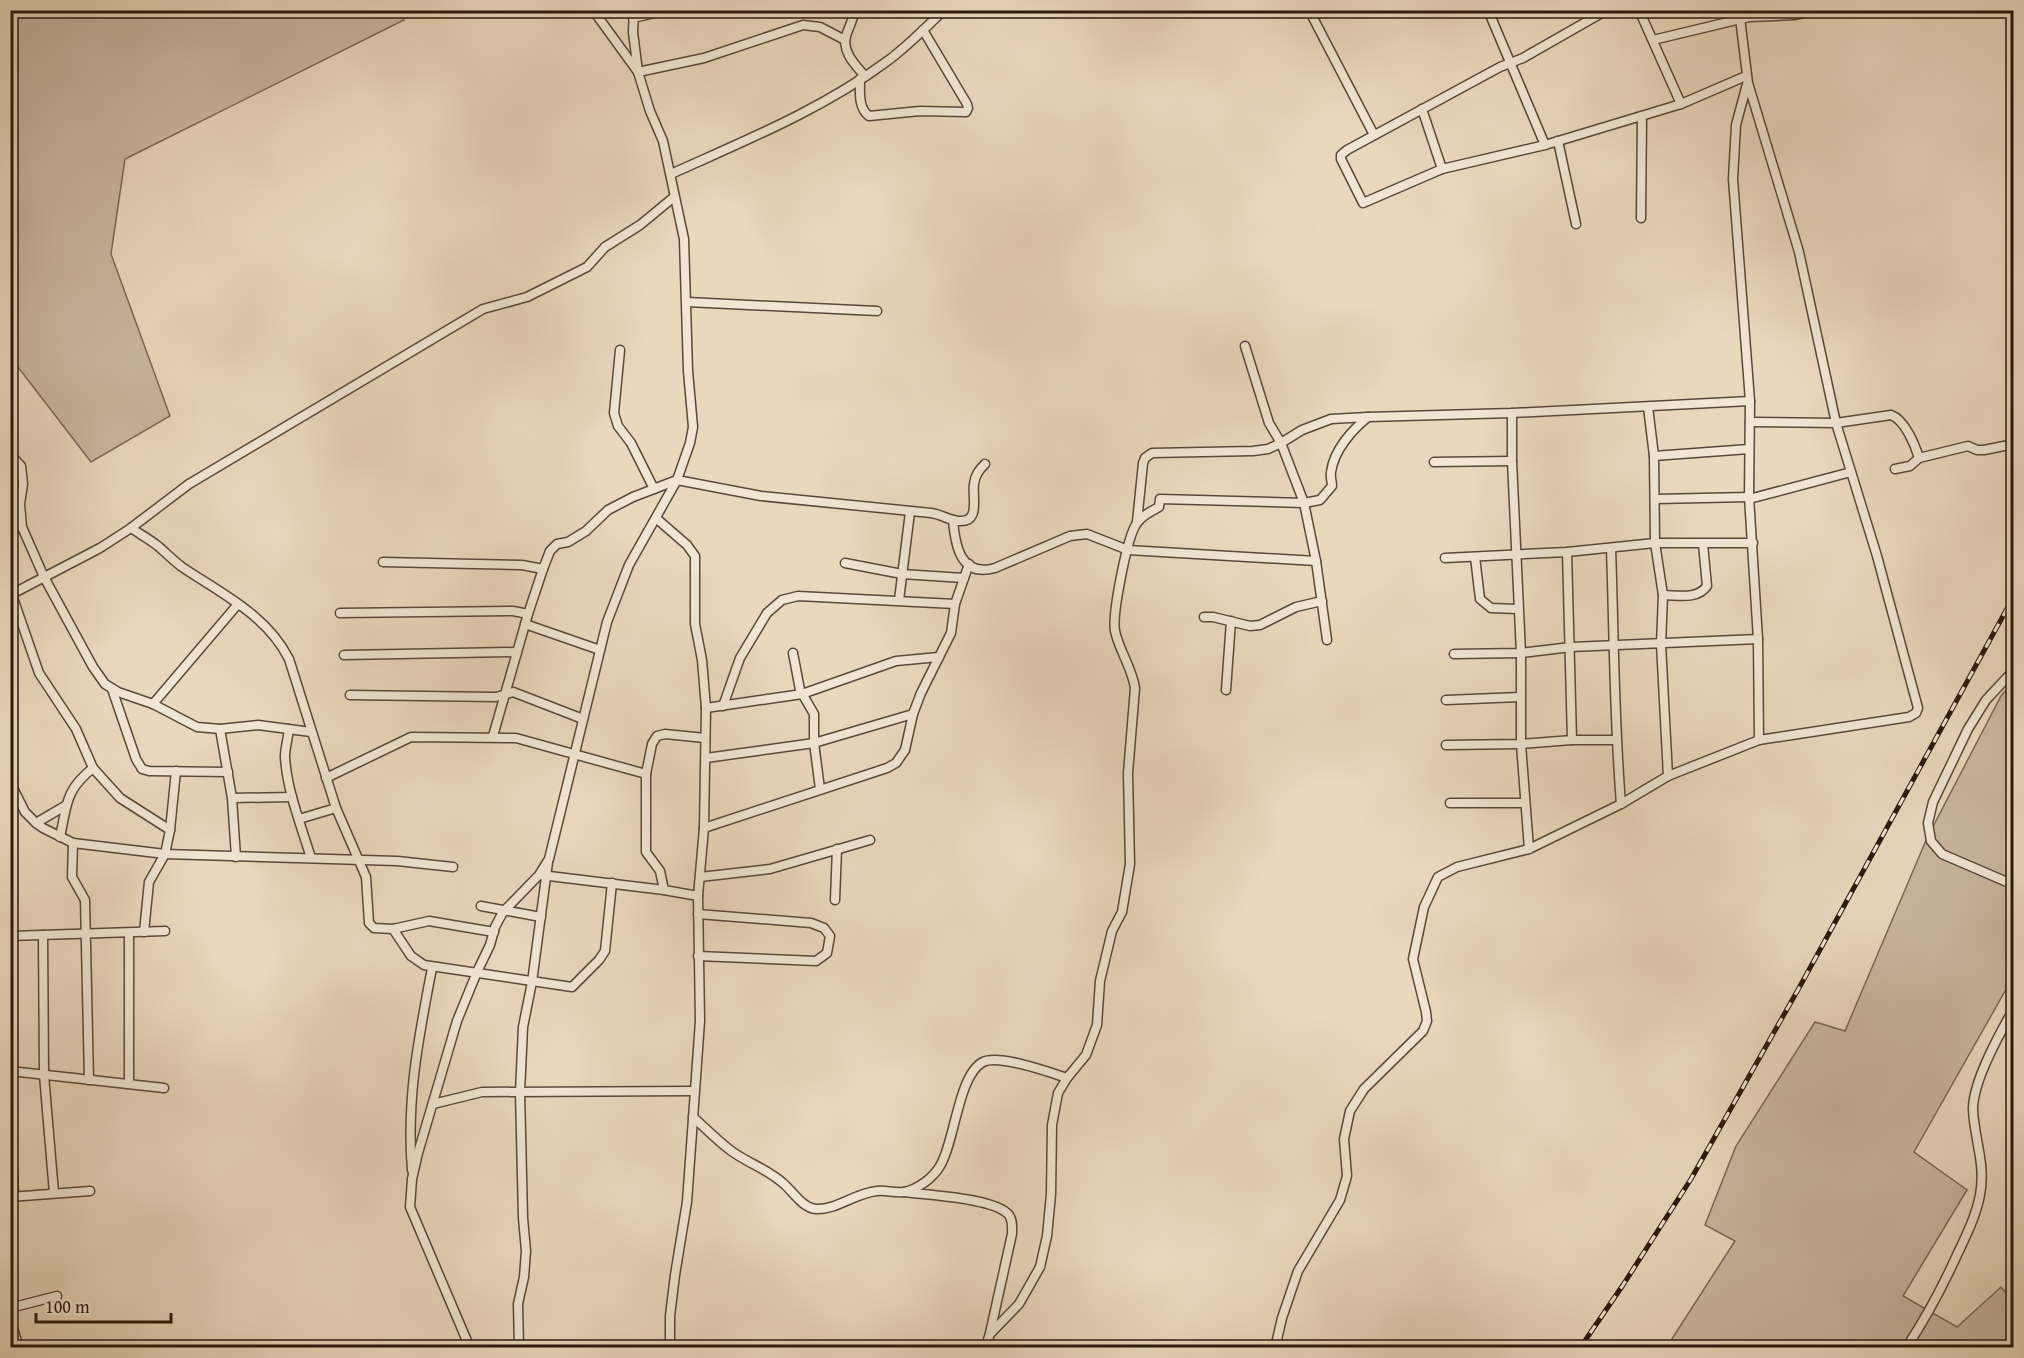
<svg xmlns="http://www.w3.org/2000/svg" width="2024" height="1358" viewBox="0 0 2024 1358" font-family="'Gentium Book Plus',serif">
<rect width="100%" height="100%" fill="#ead8bd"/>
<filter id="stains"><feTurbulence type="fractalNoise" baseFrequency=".00333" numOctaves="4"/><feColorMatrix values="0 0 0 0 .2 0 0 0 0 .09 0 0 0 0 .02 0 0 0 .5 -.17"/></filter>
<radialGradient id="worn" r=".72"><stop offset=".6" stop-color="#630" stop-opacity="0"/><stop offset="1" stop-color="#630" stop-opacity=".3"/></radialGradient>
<g fill="#c9b79f" stroke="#7a6857" stroke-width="1.5">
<path d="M11 10H397L404 20 125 159 111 254 170 416 91 462 11 358Z"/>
<path d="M2013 682V977L1914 1152 1967 1190 1903 1296 1957 1327 2001 1287 2013 1301V1347L1666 1348 1735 1241 1705 1225 1736 1146 1815 1022 1845 1031 1927 838 2001 696Z"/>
</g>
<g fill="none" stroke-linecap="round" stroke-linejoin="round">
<defs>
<g id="minor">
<path d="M593 10 638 72 704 58 803 25 820 27 845 40"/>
<path d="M855 10C853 19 850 25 847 33 840 50 855 65 865 76"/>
<path d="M1309 10 1374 135"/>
<path d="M1488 10 1545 145"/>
<path d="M1607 10 1523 58 1500 67 1347 150 1341 155V159L1363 203 1442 169 1545 145 1681 104 1746 76"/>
<path d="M1639 10 1681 104"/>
<path d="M633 18 668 10"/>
<path d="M1653 40 1749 17 1794 15 1818 10"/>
<path d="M860 79C860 92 858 108 869 116L920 111 966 112 968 108 967 104 923 30"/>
<path d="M1747 84 1736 125 1733 179 1750 401 1749 497 1758 639 1759 740"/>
<path d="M1422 109 1442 169"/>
<path d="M1558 141 1576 224"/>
<path d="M671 174C744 141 821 110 886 62 907 47 925 28 944 10"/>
<path d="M1641 218 1642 116"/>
<path d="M687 302 877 311"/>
<path d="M1245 346 1269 423 1281 443 1304 503 1316 561 1327 640"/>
<path d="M620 350 614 413 618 426 631 443 654 489"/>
<path d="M1648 407 1654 456 1655 543 1663 595 1661 644 1668 776"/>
<path d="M1512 413V461L1521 653V744L1529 849"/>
<path d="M1750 422 1836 423 1891 415C1905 420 1915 445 1919 458"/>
<path d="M10 454 21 466 23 484 20 504 22 527 44 577 93 667 105 684 118 692 153 704 197 727 220 729 258 725 311 732"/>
<path d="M1654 456 1749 449"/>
<path d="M1434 462 1512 461"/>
<path d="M1895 469 1910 466 1919 458 1968 446 1977 450H1984L2014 444"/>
<path d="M1656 499 1749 497"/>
<path d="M1749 499 1851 472"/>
<path d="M657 519 687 545 695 556V624L702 660 706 708 704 828 698 896 700 1021 687 1202 675 1275 670 1316V1348"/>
<path d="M953 520C955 544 960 578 995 568L1070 536 1087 534 1128 550 1316 561"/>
<path d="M1137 522 1143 463 1145 458 1152 453 1253 451 1268 449 1281 443 1302 430 1331 419 1368 417"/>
<path d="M131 528C140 534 149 539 158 546 166 553 174 561 182 567 222 594 267 615 289 659L336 808 366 877 369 923 374 928 393 929 411 956 424 965 572 987 599 960 605 951 612 883"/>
<path d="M1611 548C1614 633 1614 719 1621 804"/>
<path d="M1475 557 1480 599 1491 608 1518 609"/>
<path d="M1445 558 1567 552 1655 543H1753"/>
<path d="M383 562 522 565 543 569"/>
<path d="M845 563 902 574 964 578"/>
<path d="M10 595 100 548 131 528 189 484 483 309 527 297 587 267 605 247 640 225 674 197"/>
<path d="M12 595 39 673 76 729 93 768 120 798 170 830"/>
<path d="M1663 595C1678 595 1697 600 1707 586L1703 544"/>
<path d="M899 600 910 512"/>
<path d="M340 613 513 611 528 614"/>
<path d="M1204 617H1213L1250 626 1260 625 1296 607 1322 601"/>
<path d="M525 624 600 650"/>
<path d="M793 653 800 690 814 714V743L820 789"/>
<path d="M1454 654 1521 653 1571 647 1758 639"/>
<path d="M344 655 517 652"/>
<path d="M2014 670 1986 700 1968 729 1933 802 1928 823 1931 841 1942 854 2014 885"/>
<path d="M112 689 136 759 142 769 149 771 228 772"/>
<path d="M1226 690 1231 621"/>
<path d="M350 695 496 697 513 692 583 719"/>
<path d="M1446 700 1520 697"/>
<path d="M153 704 238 604"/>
<path d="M723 706 740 658 767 613 782 600 798 596 955 604"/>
<path d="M706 708 802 694 896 661 939 657"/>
<path d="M220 729 232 798 236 857"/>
<path d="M289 729C288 738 285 748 285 757 287 791 301 825 311 858"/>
<path d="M493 736 528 614 543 569 550 551 557 544 568 542 586 531 608 510 633 497 677 480 761 496 931 513C940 514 949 520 958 521 981 523 972 498 974 484 975 475 979 470 985 464"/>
<path d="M1572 740H1616"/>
<path d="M1446 745 1521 744 1572 740 1567 552"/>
<path d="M706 758 814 743 913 714"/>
<path d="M646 774V852L660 871 664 890"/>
<path d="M326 778 411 737 516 738 646 774 652 744 657 736 665 734 705 738"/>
<path d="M10 782 25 812 36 823 43 828 73 843 165 854 397 861 453 867"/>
<path d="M232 798 292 797"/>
<path d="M1450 803H1525"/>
<path d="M299 819 336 808"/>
<path d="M36 823 65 806"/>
<path d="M704 828 887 768 896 763 905 750 913 714 921 693 951 633 955 604 969 564"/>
<path d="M60 837C67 805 65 790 93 768"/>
<path d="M73 843 72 877 85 900 89 1080"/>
<path d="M541 875 664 890 698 896"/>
<path d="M700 877 770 869 870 840"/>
<path d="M835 900 837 849"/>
<path d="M481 906 541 917"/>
<path d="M393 929 429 921 494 932"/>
<path d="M144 932 149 882 165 854 170 830 176 771"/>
<path d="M43 935 44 1075 54 1193"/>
<path d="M10 936 165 931"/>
<path d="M698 956 816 961 827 953 830 936 824 928 811 923 698 914"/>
<path d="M10 1019V1065"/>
<path d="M10 1071 164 1088"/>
<path d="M129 1084V933"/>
<path d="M433 1104 482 1092 694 1091"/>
<path d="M10 1107 14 1196"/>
<path d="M693 1117C705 1128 717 1140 730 1150 747 1163 768 1169 784 1184 793 1192 803 1208 816 1209 837 1210 855 1193 877 1191 885 1190 895 1193 904 1192 918 1189 933 1178 940 1166 955 1142 958 1075 983 1062 999 1054 1049 1072 1067 1078"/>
<path d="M412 1170C406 1099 419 1036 432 968"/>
<path d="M904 1192C927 1195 995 1198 1009 1215 1013 1221 1012 1227 1012 1234L990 1333"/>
<path d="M10 1197 90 1191"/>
<path d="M10 1308 57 1296"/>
<path d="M10 1318 19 1348"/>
<path d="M470 1348 410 1207 412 1179 418 1153 457 1021 477 972 490 945 495 927 503 912 539 875 549 859 607 622 629 565 677 480 690 443 693 427 688 371 684 239 663 141 650 111 638 72 633 32 634 10"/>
<path d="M519 1348 518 1304 524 1277 526 1251 523 1218 520 1092 523 1027 532 982 548 862"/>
<path d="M985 1348 990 1334 1019 1304 1040 1267 1047 1236 1051 1194 1052 1125 1058 1093 1067 1078 1086 1055 1097 1025 1100 981 1112 931 1122 912 1130 864 1128 773 1135 688C1132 668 1119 650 1115 631 1112 615 1127 536 1137 523 1142 515 1152 511 1159 507L1160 499 1304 503 1320 500 1332 486C1332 482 1330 476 1331 472 1334 450 1352 430 1368 417L1512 413 1750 401"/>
<path d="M1275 1348 1282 1318 1298 1271 1340 1200 1347 1176 1344 1139 1350 1111 1364 1089 1423 1031 1427 1021 1426 1012 1413 959 1424 907 1438 877 1457 867 1529 849 1621 804 1668 776 1759 740 1909 717 1916 713 1918 708 1877 556 1836 423 1799 252 1748 83 1739 10"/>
<path d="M1906 1348C1926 1318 1942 1288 1957 1255 1966 1236 1976 1216 1980 1195 1986 1163 1974 1139 1973 1109 1973 1081 2000 1033 2014 1008"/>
</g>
</defs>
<use href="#minor" stroke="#5a483a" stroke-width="11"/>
<use href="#minor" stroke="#f1e6d4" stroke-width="8"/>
<defs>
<path id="rail" d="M1580 1348 1623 1285 1691 1179 1799 988 2014 596"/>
</defs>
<use href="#rail" stroke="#2a180f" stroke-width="5"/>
<use href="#rail" stroke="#f1e6d4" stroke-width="3" stroke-dasharray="9" stroke-linecap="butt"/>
</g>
<rect width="2024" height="1358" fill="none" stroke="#ead8bd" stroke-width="36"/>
<rect x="12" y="12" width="2000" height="1334" fill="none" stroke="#2a180f" stroke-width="3"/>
<rect x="18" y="18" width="1988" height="1322" fill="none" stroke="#2a180f" stroke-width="1.5"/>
<path d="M36 1313v9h135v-9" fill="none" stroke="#2a180f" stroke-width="3"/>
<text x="45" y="1313" font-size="18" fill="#2a180f" stroke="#f1e6d4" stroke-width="4.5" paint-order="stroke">100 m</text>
<rect width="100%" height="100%" filter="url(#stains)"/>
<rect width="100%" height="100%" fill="url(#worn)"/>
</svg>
